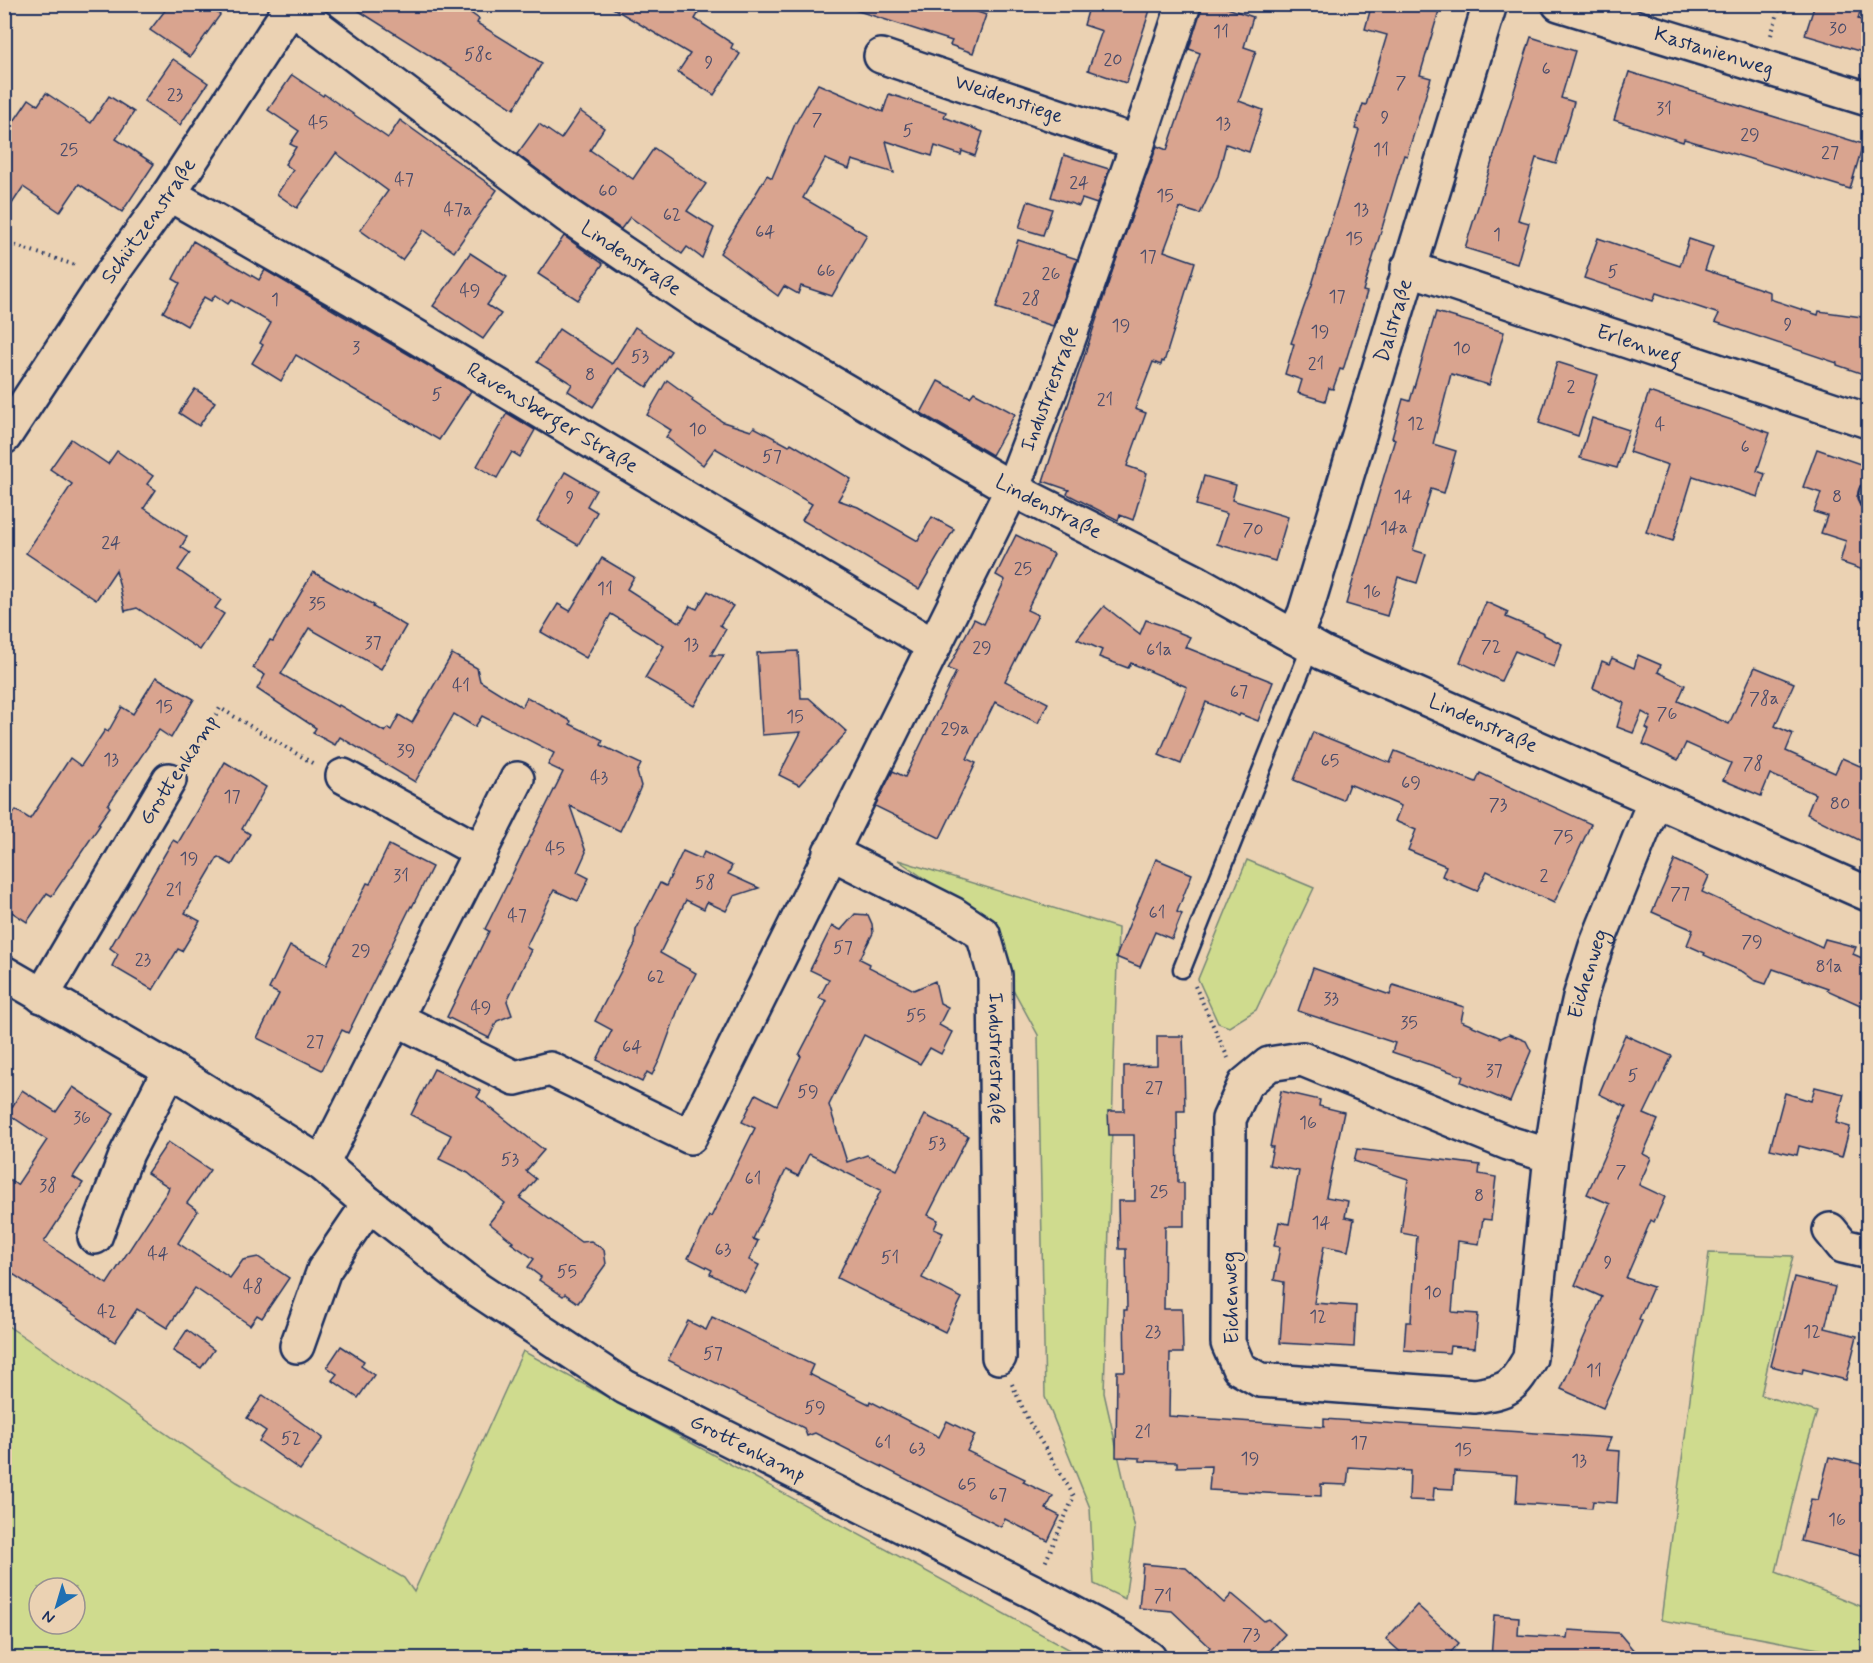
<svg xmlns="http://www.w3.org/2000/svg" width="1873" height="1663" viewBox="0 0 1873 1663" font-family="Mynerve,sans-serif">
<rect width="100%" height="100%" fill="#ebd2b3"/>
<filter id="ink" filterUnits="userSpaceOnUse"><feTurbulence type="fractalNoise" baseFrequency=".0167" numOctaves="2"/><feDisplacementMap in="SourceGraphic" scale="12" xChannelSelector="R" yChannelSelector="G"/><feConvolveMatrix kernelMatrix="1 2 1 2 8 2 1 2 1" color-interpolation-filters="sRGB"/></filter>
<g filter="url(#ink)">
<g fill="#cfdb8e" stroke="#758576" stroke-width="1.5" fill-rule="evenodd">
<path d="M898 860 1118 928 1104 1393 1135 1529 1125 1599 1094 1584 1090 1508 1045 1397 1038 1035 983 934 958 902Z"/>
<path d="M1247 860 1314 888 1256 1010 1229 1027 1218 1023 1198 979Z"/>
<path d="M1709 1253 1793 1256 1761 1395 1817 1412 1804 1454 1776 1572 1868 1609V1658L1661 1620Z"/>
<path d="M5 1324 237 1482 404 1578 414 1592 523 1351 1085 1658H5ZM39 1588H75V1624H39Z"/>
</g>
<g fill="#d9a48f" stroke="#1b2f5e" stroke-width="1.5">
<path d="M170 4H205L220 15 190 57 150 30Z"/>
<path d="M348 4H458L479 19 477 23 542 63 514 109Z"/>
<path d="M606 4H683L698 14 695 19 733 44 731 48 740 54 714 95 678 72 690 54Z"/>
<path d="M856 4H955L986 15 973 53 950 45 952 41 855 10Z"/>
<path d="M1090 4H1152L1126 83 1088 70 1102 31 1084 25Z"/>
<path d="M1202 4H1216L1253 17 1244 47 1256 51 1239 101 1263 110 1249 152 1226 144 1218 176 1200 214 1180 208 1164 251 1195 262 1164 362 1162 361 1161 365 1153 362 1135 409 1146 413 1127 466 1147 473 1133 520 1120 515 1118 520 1067 494 1069 490 1043 481 1114 266 1157 146 1167 150 1200 53 1189 49Z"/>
<path d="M1372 4H1441L1420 75 1431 78 1407 156 1404 155 1363 291 1367 292 1343 370 1340 369 1333 389 1329 388 1325 401 1298 393 1302 380 1285 374 1294 344 1291 343 1312 285 1359 130 1355 129 1363 104 1366 105 1387 35 1365 29Z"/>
<path d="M1815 4H1862L1858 19 1869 23V54L1805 35Z"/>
<path d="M1531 37 1575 51 1561 98 1574 102 1556 164 1536 158 1518 220 1529 223 1517 264 1465 248Z"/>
<path d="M173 59 208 83 180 125 144 101Z"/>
<path d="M1629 72 1863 144 1850 189 1684 139 1683 142 1614 120Z"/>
<path d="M292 75 323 96 324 94 388 138 400 120 497 190 454 252 424 230 402 260 360 230 388 191 336 153 297 208 277 194 293 170 285 164 296 147 290 144 299 131 268 110Z"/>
<path d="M818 84 883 112 889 94 946 112 944 117 983 132 975 156 962 151 961 155 935 146 932 156 886 141 894 173 852 160 849 169 825 159 803 198 867 235 832 296 801 286 798 294 784 286 778 296 720 253 767 175 772 178 795 124Z"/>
<path d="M46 93 91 123 109 96 134 112 116 139 154 164 122 212 79 184 60 212 23 187 4 216V136L29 99 38 105Z"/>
<path d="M580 111 604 128 590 150 633 179 654 148 706 184 687 211 714 228 702 258 687 247 682 254 630 217 621 229 579 201 517 154 539 124 561 139Z"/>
<path d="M1064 155 1109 169 1097 204 1082 199 1079 206 1051 197Z"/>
<path d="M1028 201 1052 209 1043 235 1019 228Z"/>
<path d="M564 236 603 264 578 300 538 274Z"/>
<path d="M1598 238 1680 266 1689 239 1713 247 1705 270 1770 292V299L1818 315 1819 311 1869 318V376L1837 365V363L1715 322 1719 314 1656 293 1653 301 1584 278Z"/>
<path d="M1018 240 1077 259 1053 326 996 308Z"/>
<path d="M193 241 259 280 265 270 471 391 439 440 296 355 281 381 252 363 263 345 260 343 271 323 231 300 228 304 215 295 211 301 204 297 187 326 163 312 180 283 173 279Z"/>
<path d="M470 253 507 277 487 305 501 314 483 339 433 306Z"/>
<path d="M1436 312 1504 332 1489 385 1451 374 1433 444 1456 451 1444 493 1431 489 1413 550 1426 554 1417 583 1398 577 1387 616 1346 604 1395 439 1392 438 1403 399 1410 401Z"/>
<path d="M635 327 671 351 647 387 618 368 593 407 568 391 572 384 537 362 559 329 612 364Z"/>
<path d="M1557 362 1598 375 1578 436 1539 423Z"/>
<path d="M667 380 693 399 692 401 723 422 751 431 754 427 789 446 791 443 851 479 838 500 858 507 918 541 932 517 954 529 919 589 802 520 812 504 715 448 703 465 666 437 671 430 647 415Z"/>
<path d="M938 381 970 397 974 392 1015 414 992 455 921 413Z"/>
<path d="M195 389 215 402 199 426 179 413Z"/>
<path d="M1649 392 1770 433 1757 471 1765 474 1758 497 1693 476 1673 541 1646 532 1668 465 1629 452Z"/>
<path d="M507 413 535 430 520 457 512 452 497 478 477 466Z"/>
<path d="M1592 418 1629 430 1617 468 1580 458Z"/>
<path d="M71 439 108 464 117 451 153 476 147 484 156 490 144 508 187 537 181 547 190 553 178 570 221 600 215 608 224 614 200 650 137 608 125 611 116 570 96 600 26 553 72 484 50 469Z"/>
<path d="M1817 449 1869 467V482L1860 486 1857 497 1860 506 1869 508V572L1840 562 1846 541 1821 533 1827 516 1814 512 1821 493 1803 487Z"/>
<path d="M565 472 596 490 587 506 597 512 578 545 537 521Z"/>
<path d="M1204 476 1236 485 1232 500 1288 517 1275 561 1217 544 1227 514 1196 505Z"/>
<path d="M1016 535 1054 554 1027 610 1038 615 1005 681 1048 703 1038 723 995 702 967 759 976 763 940 838 875 806 893 771 905 777 956 672 948 669 974 619 984 624 1005 580 996 575Z"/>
<path d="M602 558 634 577 627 589 680 623 690 606 697 609 708 591 733 606 720 625 726 629 711 655H724L694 706 645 678 664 646 611 614 586 658 541 632 558 604 570 611Z"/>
<path d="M313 572 346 591 347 590 374 605 373 607 406 626 381 669 309 628 281 674 338 707 339 705 385 732 388 728 391 730 399 715 412 723 452 654 477 668 480 681 522 707 527 697 571 721 570 724 603 740 601 745 641 764 637 772 641 786 639 791 620 831 570 806 586 852 577 872 589 878 578 901 554 890 526 947 531 950 507 1001 512 1015 497 1021 489 1038 447 1017 489 931 485 929 563 772 548 765 554 753 482 716 475 727 454 714 415 782 340 737 335 745 313 733 316 728 257 689 265 675 253 668 270 640 273 641Z"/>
<path d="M1486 602 1508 612 1506 617 1544 633V635L1562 644 1554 667 1515 651 1501 681 1460 662Z"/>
<path d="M1104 606 1140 634 1146 620 1161 625 1190 637 1185 647 1273 682 1258 721 1240 714 1239 716 1206 702 1181 764 1159 755 1187 687 1131 663 1128 668 1099 657 1102 650 1077 639Z"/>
<path d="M798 651 801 698H809L847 732 799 785 779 775 801 732 762 735 757 653Z"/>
<path d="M1638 655 1661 665 1658 672 1685 685 1678 701 1729 724 1755 667 1794 683 1775 726 1793 734 1786 751 1835 773 1842 758 1869 770V845L1807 814 1815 794 1770 774 1761 796 1723 780 1731 763 1686 743 1678 760 1643 744 1649 730 1646 728 1651 717 1642 712 1633 733 1617 727 1624 703 1593 688 1602 661 1609 664 1612 658 1634 668Z"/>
<path d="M156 677 194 699 171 738 159 730 108 805 110 807 98 824 100 825 52 896 47 893 27 922 4 907V827L16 810 30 819 70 758 81 766 105 730 108 732 122 707 133 714Z"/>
<path d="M1313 732 1390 763 1395 751 1476 782 1480 773 1591 824 1554 903 1487 871 1477 891 1442 876 1446 866 1408 850 1416 830 1395 821 1401 806 1349 784 1343 800 1294 780Z"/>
<path d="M225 762 266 787 242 829 250 834 232 865 218 857 185 913 200 921 182 951 178 949 153 990 112 966 118 954 110 948 173 840 178 843Z"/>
<path d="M389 845 432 867 412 907 411 906 348 1033 342 1030 322 1070 257 1038 279 994 269 989 290 946 327 964 367 883 370 884Z"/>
<path d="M683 851 701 859 704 852 732 866 728 874 759 888 734 896 726 911 707 902 704 909 686 900 660 953 696 973 679 1007 660 1059 652 1075 647 1072 642 1082 597 1060 612 1030 595 1021 635 944 636 930 660 883 666 886Z"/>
<path d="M1156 859 1192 874 1177 912 1182 914 1172 939 1155 932 1140 967 1116 957Z"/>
<path d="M1675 860 1709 876 1702 892 1822 947 1825 939 1856 947 1853 954 1869 961V1009L1827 990 1828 988 1773 969 1766 984 1754 980 1743 972 1704 955 1705 953 1687 945 1693 930 1652 912Z"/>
<path d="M855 914 868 915 872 924 873 933 860 959 870 964 869 967 914 990 935 981 940 1003 948 1007 939 1025 952 1032 941 1054 930 1048 920 1064 864 1035 829 1105 847 1162 867 1155 897 1170 925 1115 968 1136 928 1215 938 1220 934 1229 943 1233 922 1278 962 1298 945 1332 837 1278 881 1190 809 1154 798 1176 786 1170 753 1239 758 1241 749 1260 759 1265 745 1292 710 1274 712 1270 688 1258 709 1216 711 1217 755 1128 742 1122 756 1094 777 1105 801 1056 799 1055 827 1001 819 998 829 979 810 970 832 926 841 930Z"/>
<path d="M1313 968 1390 995 1393 985 1464 1007 1461 1021 1501 1038 1509 1034 1526 1041 1531 1051 1510 1102 1461 1082 1463 1076 1392 1052 1395 1043 1298 1011Z"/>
<path d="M1625 1035 1672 1056 1644 1114 1658 1120 1643 1154 1651 1158 1639 1185 1665 1197 1654 1222 1651 1220 1626 1278 1653 1287 1639 1319 1642 1321 1603 1408 1561 1389 1602 1297 1575 1285 1610 1204 1587 1194 1626 1107 1599 1094Z"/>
<path d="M1157 1036H1183L1184 1065 1185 1111H1177L1178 1183H1184V1226H1165L1164 1309H1182L1183 1353H1170L1169 1416 1324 1427V1419L1611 1438 1606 1450 1620 1451 1617 1503 1593 1501 1592 1508 1516 1503 1518 1475 1454 1471 1453 1489 1434 1488 1433 1501 1409 1500 1410 1471 1349 1467 1347 1485 1321 1484V1496L1209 1490 1211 1466 1177 1467V1462L1140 1461V1458L1116 1457 1117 1371H1125L1124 1310H1127L1126 1249H1119L1118 1201H1135L1134 1135H1109L1108 1111H1124V1066L1157 1065Z"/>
<path d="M434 1069 481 1091 477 1097 544 1150 526 1171 536 1179 520 1198 581 1242 591 1241 604 1250 606 1264 578 1303 565 1294 563 1296 539 1280 541 1277 528 1267 534 1259 511 1243 513 1242 489 1223 505 1203 468 1173 439 1159 451 1135 411 1115Z"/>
<path d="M73 1087 114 1114 73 1177 83 1183 44 1242 107 1284 167 1192 169 1187 147 1173 168 1142 210 1170 187 1203 198 1211 178 1243 230 1278 243 1260 258 1257 289 1278 262 1318 257 1315 250 1325 195 1288 167 1328 137 1309 115 1342 4 1268V1176L17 1185 47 1140 8 1114 22 1090 56 1112Z"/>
<path d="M1815 1087 1844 1094 1836 1123 1850 1127 1842 1157 1799 1146 1797 1155 1770 1149 1785 1093 1811 1101Z"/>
<path d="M1281 1091 1320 1100 1319 1106 1344 1112 1326 1197 1348 1201 1345 1217 1354 1219 1348 1251 1324 1246 1314 1303 1356 1306 1354 1347 1280 1343 1284 1282 1274 1280 1280 1247 1274 1246 1279 1222 1289 1224 1299 1171 1269 1165 1273 1147H1270Z"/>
<path d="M1357 1149 1480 1165 1479 1174 1496 1177 1491 1220 1483 1219 1479 1244 1458 1241 1452 1312 1478 1314 1475 1348 1450 1346 1449 1353 1404 1350 1406 1322H1411L1417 1236 1401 1233 1408 1179 1354 1161Z"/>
<path d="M1794 1277 1835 1287 1825 1328 1857 1336 1846 1380 1803 1369 1802 1374 1771 1366Z"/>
<path d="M712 1317 813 1365 809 1374 869 1404 870 1401 939 1437 947 1421 975 1435 967 1451 1025 1479 1023 1482 1053 1496 1046 1509 1060 1516 1048 1541 1005 1519 1001 1527 815 1433 807 1436 804 1428 668 1360 688 1321 706 1330Z"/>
<path d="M187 1330 214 1350 201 1368 173 1351Z"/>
<path d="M341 1346 364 1361 361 1366 374 1375 358 1398 332 1380 337 1374 327 1367Z"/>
<path d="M263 1395 323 1438 300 1470 259 1441 266 1431 247 1418Z"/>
<path d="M1829 1457 1869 1466V1558L1801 1541 1811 1499 1818 1500Z"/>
<path d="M1143 1564 1186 1568 1224 1603 1232 1594 1264 1621 1269 1619 1285 1634 1263 1659H1199L1210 1647 1172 1611 1139 1608Z"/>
<path d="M1417 1605 1459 1643 1445 1659H1408L1386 1639Z"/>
<path d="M1494 1615 1519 1617 1518 1635 1567 1638 1568 1630 1619 1633 1641 1659H1491Z"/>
</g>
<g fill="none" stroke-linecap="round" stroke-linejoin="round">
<defs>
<g id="service">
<path d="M1867 498 1868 492"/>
<path d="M1182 969 1311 646"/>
</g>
<g id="minor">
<path id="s1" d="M1559 4 1868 99"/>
<path id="s2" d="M291 7 568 216 701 306 1012 489 1198 583 1323 653 1868 894"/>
<path id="s3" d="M881 56 1138 143"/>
<path id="s4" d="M169 194 353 299 934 646"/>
<path id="s5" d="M1408 268 1868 421"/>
<path id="s6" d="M4 437 110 276 169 194 293 4"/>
<path id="s7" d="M1294 637 1305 613 1490 4"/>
<path d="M343 776 481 852"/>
<path id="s8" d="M830 852 953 914 983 934 995 975 999 1357"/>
<path id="s9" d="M4 973 170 1069 322 1164 369 1204 477 1289 625 1387 1032 1591 1126 1642 1149 1658"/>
<path d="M42 996 169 780"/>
<path id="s10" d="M397 1019 515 1078 550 1069 690 1137 1012 489 1058 369 1138 143 1184 4"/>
<path id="s11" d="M1551 1156 1508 1143 1302 1059 1269 1064 1245 1084 1229 1119 1228 1343 1239 1368 1260 1380 1475 1396C1509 1391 1513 1388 1530 1358L1551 1156 1565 1064 1580 997 1596 946 1655 800"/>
<path d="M322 1164 517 779"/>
<path d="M1830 1230 1843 1246 1868 1252"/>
<path d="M95 1237 127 1153 170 1069"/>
<path d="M297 1346 324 1270 369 1204"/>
</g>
</defs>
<use href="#service" stroke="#1b2f5e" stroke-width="21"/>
<use href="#minor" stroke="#1b2f5e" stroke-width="38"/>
<g stroke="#1b2f5e" stroke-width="4" stroke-dasharray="1.5 4.5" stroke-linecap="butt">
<path d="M1771 35 1781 4"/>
<path d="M4 242 78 266"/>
<path d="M191 756 220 708 314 764"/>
<path d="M1195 986 1228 1058"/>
<path d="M1012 1384 1028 1420 1074 1496 1045 1563"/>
</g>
<use href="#service" stroke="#ebd2b3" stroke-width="16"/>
<use href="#minor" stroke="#ebd2b3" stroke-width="33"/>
</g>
</g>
<g text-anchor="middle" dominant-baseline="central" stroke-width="6" stroke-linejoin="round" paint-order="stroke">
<g font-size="18" fill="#4a4c6a">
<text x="1838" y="29">30</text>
<text x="1221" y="32">11</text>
<text x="478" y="55">58c</text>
<text x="1113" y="60">20</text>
<text x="709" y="63">9</text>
<text x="1546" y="69">6</text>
<text x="1401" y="83">7</text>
<text x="175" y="95">23</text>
<text x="1664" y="109">31</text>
<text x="1385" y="118">9</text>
<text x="817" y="120">7</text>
<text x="318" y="123">45</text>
<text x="1223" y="124">13</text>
<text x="908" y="131">5</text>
<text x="1750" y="135">29</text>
<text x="69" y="150">25</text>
<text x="1381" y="150">11</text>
<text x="1830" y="153">27</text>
<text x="404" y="180">47</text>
<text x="1079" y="183">24</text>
<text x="608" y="191">60</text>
<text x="1165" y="196">15</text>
<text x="458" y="210">47a</text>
<text x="1361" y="210">13</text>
<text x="672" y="215">62</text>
<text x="765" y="232">64</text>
<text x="1497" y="235">1</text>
<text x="1354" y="239">15</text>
<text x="1148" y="257">17</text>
<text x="826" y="271">66</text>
<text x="1613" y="272">5</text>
<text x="1051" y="274">26</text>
<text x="470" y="291">49</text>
<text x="1337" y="297">17</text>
<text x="1031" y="299">28</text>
<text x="275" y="300">1</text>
<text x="1788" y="325">9</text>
<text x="1121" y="326">19</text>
<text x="1320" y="332">19</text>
<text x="356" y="348">3</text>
<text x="1462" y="349">10</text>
<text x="640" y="357">53</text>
<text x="1316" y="364">21</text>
<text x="590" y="375">8</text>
<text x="1571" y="387">2</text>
<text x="437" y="395">5</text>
<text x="1105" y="400">21</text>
<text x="1416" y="424">12</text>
<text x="1660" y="425">4</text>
<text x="698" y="430">10</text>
<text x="1745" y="447">6</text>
<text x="772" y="457">57</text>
<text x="1403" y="497">14</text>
<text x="1837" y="497">8</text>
<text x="570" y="498">9</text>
<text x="1394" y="528">14a</text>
<text x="1253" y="530">70</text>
<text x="111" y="543">24</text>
<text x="1023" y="569">25</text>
<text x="605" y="589">11</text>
<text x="1372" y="592">16</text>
<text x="317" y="604">35</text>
<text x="373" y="643">37</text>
<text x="691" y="645">13</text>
<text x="1491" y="647">72</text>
<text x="982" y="648">29</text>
<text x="1159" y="650">61a</text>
<text x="461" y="686">41</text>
<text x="1239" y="692">67</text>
<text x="1764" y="699">78a</text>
<text x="164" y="707">15</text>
<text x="1667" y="714">76</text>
<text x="795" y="717">15</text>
<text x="955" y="729">29a</text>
<text x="406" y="751">39</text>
<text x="111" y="760">13</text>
<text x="1330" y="761">65</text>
<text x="1753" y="764">78</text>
<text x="599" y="778">43</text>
<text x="1411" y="783">69</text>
<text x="232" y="797">17</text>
<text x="1840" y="804">80</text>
<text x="1498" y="805">73</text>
<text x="1563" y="837">75</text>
<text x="555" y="849">45</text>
<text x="189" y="859">19</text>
<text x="401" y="876">31</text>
<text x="1544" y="876">2</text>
<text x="705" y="883">58</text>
<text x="174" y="890">21</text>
<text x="1680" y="894">77</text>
<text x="1157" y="913">61</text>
<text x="517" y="916">47</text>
<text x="1752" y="942">79</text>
<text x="843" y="948">57</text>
<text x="361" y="951">29</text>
<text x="143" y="960">23</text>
<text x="1829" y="967">81a</text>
<text x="656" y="977">62</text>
<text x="1331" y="999">33</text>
<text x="481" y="1008">49</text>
<text x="916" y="1016">55</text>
<text x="1409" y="1023">35</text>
<text x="315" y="1042">27</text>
<text x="632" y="1047">64</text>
<text x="1494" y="1071">37</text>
<text x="1633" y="1076">5</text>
<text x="1154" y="1088">27</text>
<text x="808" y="1092">59</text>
<text x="82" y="1118">36</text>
<text x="1308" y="1123">16</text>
<text x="937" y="1144">53</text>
<text x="510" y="1160">53</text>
<text x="1621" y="1172">7</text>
<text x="753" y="1179">61</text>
<text x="48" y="1186">38</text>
<text x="1159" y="1192">25</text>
<text x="1479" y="1196">8</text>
<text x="1321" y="1223">14</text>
<text x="723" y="1250">63</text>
<text x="158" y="1254">44</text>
<text x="890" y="1258">51</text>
<text x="1608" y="1263">9</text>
<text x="567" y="1272">55</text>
<text x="253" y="1287">48</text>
<text x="1433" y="1293">10</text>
<text x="107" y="1312">42</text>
<text x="1318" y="1317">12</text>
<text x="1153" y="1332">23</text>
<text x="1812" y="1332">12</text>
<text x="713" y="1354">57</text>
<text x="1594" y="1371">11</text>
<text x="815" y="1408">59</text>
<text x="1143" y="1432">21</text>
<text x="291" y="1439">52</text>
<text x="883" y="1443">61</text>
<text x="1359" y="1443">17</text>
<text x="917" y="1449">63</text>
<text x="1463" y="1450">15</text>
<text x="1250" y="1459">19</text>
<text x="1579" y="1461">13</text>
<text x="967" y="1485">65</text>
<text x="998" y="1495">67</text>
<text x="1837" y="1520">16</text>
<text x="1163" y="1596">71</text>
<text x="1251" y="1635">73</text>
</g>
<g font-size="21" fill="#1b2f5e" stroke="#ebd2b3">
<text stroke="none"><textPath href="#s1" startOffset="162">Kastanienweg</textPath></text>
<text stroke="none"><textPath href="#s3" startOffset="135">Weidenstiege</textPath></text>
<text stroke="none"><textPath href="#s6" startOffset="260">Schützenstraße</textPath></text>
<text stroke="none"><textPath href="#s2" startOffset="423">Lindenstraße</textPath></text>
<text stroke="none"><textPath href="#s7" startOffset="332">Dalstraße</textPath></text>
<text stroke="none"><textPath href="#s5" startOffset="243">Erlenweg</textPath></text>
<text stroke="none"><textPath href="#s10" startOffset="1155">Industriestraße</textPath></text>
<text stroke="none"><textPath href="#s4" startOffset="444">Ravensberger Straße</textPath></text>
<text stroke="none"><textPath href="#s2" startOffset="909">Lindenstraße</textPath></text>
<text stroke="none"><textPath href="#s2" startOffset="1395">Lindenstraße</textPath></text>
<text transform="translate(179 770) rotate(-57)">Grottenkamp</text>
<text stroke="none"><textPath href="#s11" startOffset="1322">Eichenweg</textPath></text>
<text stroke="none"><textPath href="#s8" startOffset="300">Industriestraße</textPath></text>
<text transform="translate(1231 1298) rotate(-92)">Eichenweg</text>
<text stroke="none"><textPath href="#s9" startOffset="885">Grottenkamp</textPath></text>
</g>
</g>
<rect width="1873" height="1663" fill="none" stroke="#ebd2b3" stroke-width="24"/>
<rect x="12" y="12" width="1849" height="1639" fill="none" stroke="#1b2f5e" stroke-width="2" filter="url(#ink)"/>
<g transform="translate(57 1606) rotate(217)"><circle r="28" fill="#ebd2b3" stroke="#989191" stroke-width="1.5"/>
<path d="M0-4.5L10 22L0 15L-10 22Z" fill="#1f6fb2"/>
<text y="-9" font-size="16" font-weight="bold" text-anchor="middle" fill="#1b2f5e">N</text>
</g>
</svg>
